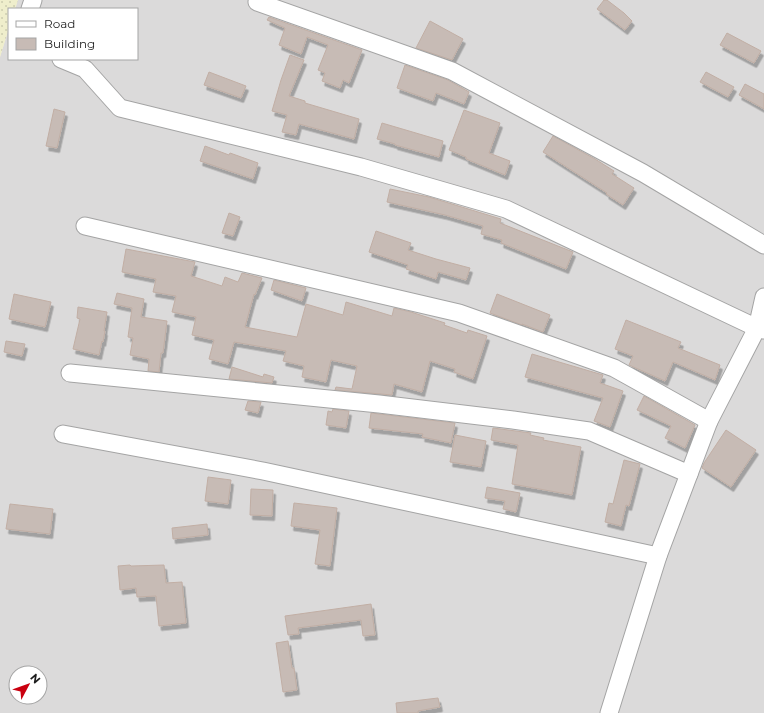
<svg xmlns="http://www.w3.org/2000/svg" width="764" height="713" viewBox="0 0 764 713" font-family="Montserrat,sans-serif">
<defs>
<pattern id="farmland-dots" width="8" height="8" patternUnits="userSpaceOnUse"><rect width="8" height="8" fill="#efeecc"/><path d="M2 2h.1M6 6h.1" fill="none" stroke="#ccccaf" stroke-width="1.8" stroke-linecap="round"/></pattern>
<filter id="shadow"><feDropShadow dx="2.5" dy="4.5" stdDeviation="0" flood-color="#0004"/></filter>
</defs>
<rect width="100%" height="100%" fill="#efeae2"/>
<path fill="#dbdada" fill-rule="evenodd" d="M18 0H764V713H0V57L9 28V59H137V9H15ZM16 673H40V697H16Z"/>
<path fill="url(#farmland-dots)" d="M0 0H18L15 9H9V28L0 57Z"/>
<g fill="#c7bbb5" stroke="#c1aea4" filter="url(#shadow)">
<path d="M604 0H607L624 13 632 21 625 30 597 9Z"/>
<path d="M269 17 362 50 349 83 343 80 340 88 322 81 325 73 318 70 328 45 307 37 301 54 279 45 285 28 267 20Z"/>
<path d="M430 21 463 39 452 60 416 48Z"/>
<path d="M727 33 761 51 754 63 720 45Z"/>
<path d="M290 55 304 60 289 96 305 101V103L359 119 354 139 299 124 296 135 282 132 287 115 272 111 281 80Z"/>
<path d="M405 65 448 80 469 92 464 104 436 93 433 101 397 88Z"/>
<path d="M209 72 246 86 241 98 204 85Z"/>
<path d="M706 72 734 87 728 97 700 82Z"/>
<path d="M745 84 764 94V109L739 95Z"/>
<path d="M54 109 65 112 57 148 46 146Z"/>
<path d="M464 110 500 123 489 153 510 161 505 175 466 159V157L449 150Z"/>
<path d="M382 123 443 141 439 157 395 145V144L377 139Z"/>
<path d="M553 136 595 159 614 171 612 174 634 188 623 205 606 194 607 193 543 152Z"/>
<path d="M205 146 229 155 230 153 258 163 253 179 200 161Z"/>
<path d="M390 189 429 197 501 219 500 223 573 252 566 269 501 243 502 240 481 234 483 226 445 215 387 202Z"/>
<path d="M229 213 240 217 233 236 222 233Z"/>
<path d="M376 231 411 243 408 250 436 259 470 268 466 280 438 272 436 279 406 269 408 265 369 252Z"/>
<path d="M126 249 195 262 191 276 222 286 225 277 238 282 242 273 262 278 255 295 254 294 245 327 297 337 306 304 343 315 346 302 392 316 394 308 411 312 445 323 444 325 467 333 468 330 487 336 473 379 454 372 455 369 430 361 422 392 394 384 392 395 335 390 336 387 352 389 357 366 331 360 326 382 302 377 304 366 283 361 286 351 234 342 228 364 209 359 214 340 192 335 196 317 172 312 176 296 153 292 156 279 122 272Z"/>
<path d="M274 280 306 288 302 301 271 290Z"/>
<path d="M117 293 144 299 141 317 167 321 163 353H161L159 372 148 371 149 359 130 355 133 338 128 337 132 308 114 304Z"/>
<path d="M14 294 51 302 45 327 9 319Z"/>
<path d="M497 294 550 315 543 332 522 324V325L490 313Z"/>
<path d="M78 307 107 312 104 331H105L103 342 102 341 99 355 73 349 80 319 77 318Z"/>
<path d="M626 320 681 342 678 348 720 365 715 380 673 362 665 381 629 365 633 356 615 349Z"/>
<path d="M6 341 25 344 22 356 4 352Z"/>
<path d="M532 354 603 375 600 383 623 391 610 427 594 421 603 398 525 377Z"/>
<path d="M232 367 263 377 264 374 274 377 272 383 229 379Z"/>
<path d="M644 396 695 425 685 448 665 438 671 426 637 410Z"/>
<path d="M248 401 261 402 258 413 245 410Z"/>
<path d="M333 409 349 411 346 428 326 425 328 411 332 412Z"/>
<path d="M371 413 455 423 451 443 422 437 423 434 369 428Z"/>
<path d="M493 428 531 433 530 435 544 438 543 440 581 447 572 495 512 484 518 445 491 440Z"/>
<path d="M726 430 756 450 731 487 702 468 704 463Z"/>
<path d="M455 435 486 441 481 467 450 462Z"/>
<path d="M624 460 640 464 629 506 626 505 621 526 605 522 609 503 613 504Z"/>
<path d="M208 477 231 480 228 504 205 501Z"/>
<path d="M487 487 520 493 516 512 503 509 505 501 485 498Z"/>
<path d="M251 489 273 490 272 516 250 515Z"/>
<path d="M294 503 337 508 330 566 315 564 320 530 291 526Z"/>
<path d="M10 504 53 509 50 534 6 529Z"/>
<path d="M207 524 208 535 173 539 172 528Z"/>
<path d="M130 565 131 566 164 565 166 583 182 582 186 623 159 626 156 596 137 597 136 588 120 590 118 566Z"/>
<path d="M371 604 375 635 363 636 361 620 298 628 299 634 288 635 285 616Z"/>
<path d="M288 641 292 668H294L297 690 283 692 276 643Z"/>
<path d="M438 698 440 707 418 711V713H397L396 703Z"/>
</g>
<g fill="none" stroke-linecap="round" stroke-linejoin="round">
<defs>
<g id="street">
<path d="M257 2 452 71 643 173 764 245"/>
<path d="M30 9 33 0"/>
<path d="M61 59 85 69 120 108 361 167 506 209 757 328 764 330"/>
<path d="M85 226 459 313 614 368 709 421"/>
<path d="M70 373 379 404 513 420 589 431 689 474"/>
<path d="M63 434 263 471 658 556"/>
<path d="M609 713 658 556 709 421 757 328 764 297"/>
</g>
</defs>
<use href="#street" stroke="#a4a4a4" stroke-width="19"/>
<use href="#street" stroke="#fff" stroke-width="17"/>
</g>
<rect x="8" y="8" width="130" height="52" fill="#ffffff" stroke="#a5a5a5"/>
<rect x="16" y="21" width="20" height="6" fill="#ffffff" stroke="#a5a5a5"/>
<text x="44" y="28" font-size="12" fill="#1d1d1d">Road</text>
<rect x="16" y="38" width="20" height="12" fill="#c7bbb5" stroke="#a5a5a5"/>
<text x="44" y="48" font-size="12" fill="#1d1d1d">Building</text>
<g transform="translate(28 685) rotate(49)"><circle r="19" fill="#ffffff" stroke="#a5a5a5"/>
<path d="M0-3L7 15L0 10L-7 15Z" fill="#ca0010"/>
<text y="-6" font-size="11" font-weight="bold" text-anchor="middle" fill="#1d1d1d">N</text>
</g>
</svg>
